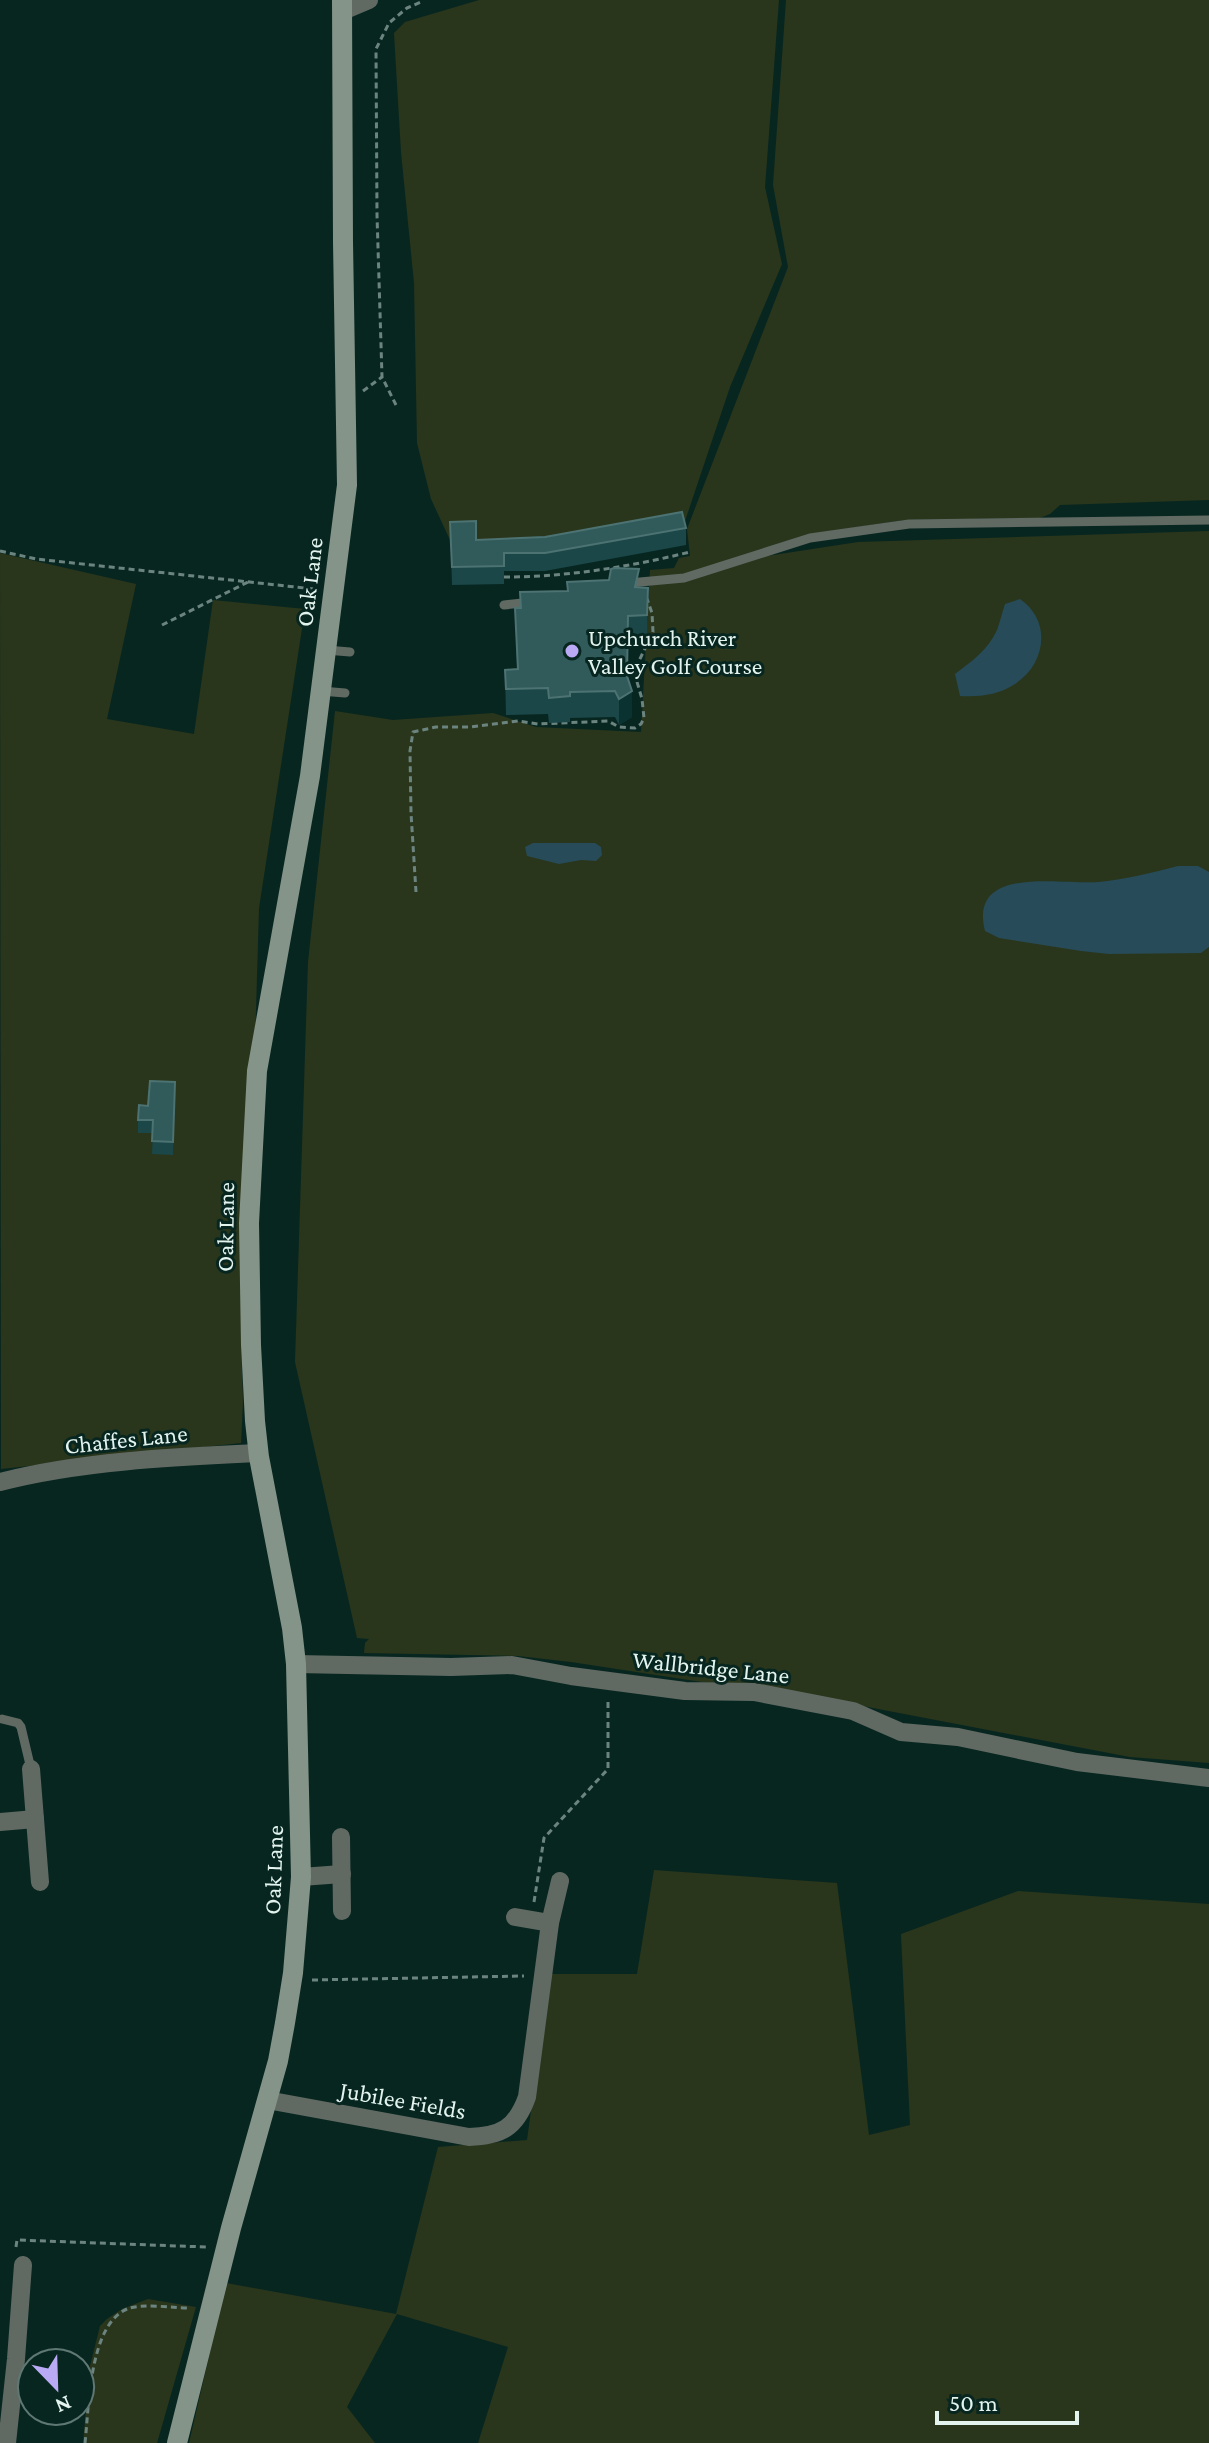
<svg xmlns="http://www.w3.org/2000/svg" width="1209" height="2443" viewBox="0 0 1209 2443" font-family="'Crimson Pro',serif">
<rect width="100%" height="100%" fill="#082620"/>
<g fill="#29361c">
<path d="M479 0H779L765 187 782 264 730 387 682 530 545 554 450 540 431 499 417 443 414 283 401 152 394 33 405 22Z"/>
<path d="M786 0H1209V500L1060 505 1050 514 1040 518 905 520 812 534 721 563 858 542 1209 531V1763L1130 1757 747 1684H715L571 1662 518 1656 364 1653 365 1643 369 1639 357 1638 295 1362 308 962 335 711 393 720 493 713 536 727 641 732 650 570 674 568 679 558 690 556 687 529 788 267 773 185Z"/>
<path d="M0 553 136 584 107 719 194 734 213 600 305 609 259 908 251 1181 241 1336 243 1402 241 1443 1 1469Z"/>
<path d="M654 1870 837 1883 869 2135 910 2125 901 1934 1018 1891 1209 1904V2443H478L508 2347 397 2314 347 2407 375 2443H189L226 2283 396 2314 438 2147 527 2140 550 1974H637Z"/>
<path d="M148 2299 196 2307 157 2443H83L90 2366 100 2326 107 2319 122 2309Z"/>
</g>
<g fill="#274b58">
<path d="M1020 599C1052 621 1046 664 1015 684 998 695 980 697 960 696L955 674C972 661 987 651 997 630 1000 622 1002 613 1005 604Z"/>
<path d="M533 843H595L601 847 602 855 596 861 581 860 559 864 527 856 525 847Z"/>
<path d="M1178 866H1198L1209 872V947L1201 953 1109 954 1081 951 999 938 985 931C968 864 1062 885 1099 882 1126 879 1152 873 1178 866Z"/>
</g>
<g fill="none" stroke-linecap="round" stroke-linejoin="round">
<g stroke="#6c847f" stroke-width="3" stroke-dasharray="6 4" stroke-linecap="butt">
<path d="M363 391 382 377"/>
<path d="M396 405 382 377 377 215 376 49 389 23 407 8 421 2 420 0"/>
<path d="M0 551 36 559 314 589"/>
<path d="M504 577C567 577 629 567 690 552"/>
<path d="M162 625 248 582"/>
<path d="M416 892 411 813 410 751 413 732 436 727H470L518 721 538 724 608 721 619 727 635 728 641 724 644 718 642 699 635 675 636 667 653 632 652 613 646 596"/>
<path d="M534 1902 544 1838 608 1769V1699"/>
<path d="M312 1980 524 1976"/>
<path d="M16 2247 17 2240 206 2247"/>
<path d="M85 2443C89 2408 89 2325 127 2309 142 2303 174 2308 190 2308"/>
</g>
<g stroke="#606a63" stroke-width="9">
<path d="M629 583 684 578 810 538 909 524 1209 520"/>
<path d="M504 605 532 602"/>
<path d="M326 650 350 652"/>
<path d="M321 691 345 693"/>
<path d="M2 1719 18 1723 21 1727 31 1769"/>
</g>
<g stroke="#606a63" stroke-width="18">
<path d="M343 11 369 0"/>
<path d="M0 1482C81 1461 175 1457 259 1453"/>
<path d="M296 1664 451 1667 512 1665 571 1676 685 1691 754 1692 853 1711 901 1732 958 1737 1077 1762 1209 1778"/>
<path d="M31 1769 40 1882"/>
<path d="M0 1822 35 1819"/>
<path d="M341 1837 342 1911"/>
<path d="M301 1877 342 1874"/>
<path d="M515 1917 550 1923"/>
<path d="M267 2100 469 2137C501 2136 516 2128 527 2097L550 1923 560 1881"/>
<path d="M7 2443 16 2359 23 2265"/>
</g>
<path stroke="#849488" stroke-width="20" d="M177 2443 231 2228 278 2061 285 2023 293 1973 301 1877 296 1664 292 1628 259 1457 255 1421 251 1345 249 1223 257 1071 310 776 347 485 343 242 342 0"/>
</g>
<g fill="#1b4749">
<path d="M450 522 476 540 686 528V545L545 571H504V584L452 585Z"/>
<path d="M639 588H648L647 641 628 642V677L632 717 619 725 615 717 570 718V722L549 723 548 714 506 715 505 670 517 669 515 608Z"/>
<path d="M175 1082 173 1155 152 1154 153 1133H138V1120L148 1106Z"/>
</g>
<path fill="#0a3231" d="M632 691V717L619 725V699Z"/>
<g fill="#315a5a" stroke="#4c7272" stroke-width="2">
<path d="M682 512 686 528 545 553H504V566L452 567 450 522 476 521V540L545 537Z"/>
<path d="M614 568 639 569 635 587 648 588 647 615 628 616 627 676 632 691 619 699 615 691 570 692V696L549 698 548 688 506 689 505 670 518 669 515 608H521L520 592 568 591 567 582 609 580 611 569Z"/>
<path d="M150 1081 175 1082 173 1142 152 1141 153 1120H138L139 1105 148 1106Z"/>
</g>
<circle fill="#baaaf6" stroke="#082620" stroke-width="3" cx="572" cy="651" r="8"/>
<g text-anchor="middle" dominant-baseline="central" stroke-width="6" stroke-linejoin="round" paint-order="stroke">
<g font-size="24" fill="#e3f4ef" stroke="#082620">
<text transform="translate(309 582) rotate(-83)">Oak Lane</text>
<text transform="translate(225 1227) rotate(-89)">Oak Lane</text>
<text transform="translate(126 1439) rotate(-6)">Chaffes Lane</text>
<text transform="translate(711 1667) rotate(6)">Wallbridge Lane</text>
<text transform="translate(273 1870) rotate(-88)">Oak Lane</text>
<text transform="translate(403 2100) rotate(10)">Jubilee Fields</text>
</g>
<g font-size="24" fill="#e3f4ef" stroke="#082620" text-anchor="start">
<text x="588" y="637">Upchurch River<tspan x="588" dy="28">Valley Golf Course</tspan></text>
</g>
</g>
<g transform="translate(56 2387) rotate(157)"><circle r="38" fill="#082620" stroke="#607873" stroke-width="2"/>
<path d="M0-6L14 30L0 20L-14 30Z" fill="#baaaf6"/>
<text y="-12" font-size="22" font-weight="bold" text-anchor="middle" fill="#e3f4ef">N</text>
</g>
<path d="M937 2411v12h140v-12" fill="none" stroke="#e3f4ef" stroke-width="4"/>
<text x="949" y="2411" font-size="24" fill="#e3f4ef" stroke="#082620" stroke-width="6" paint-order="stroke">50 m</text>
</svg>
